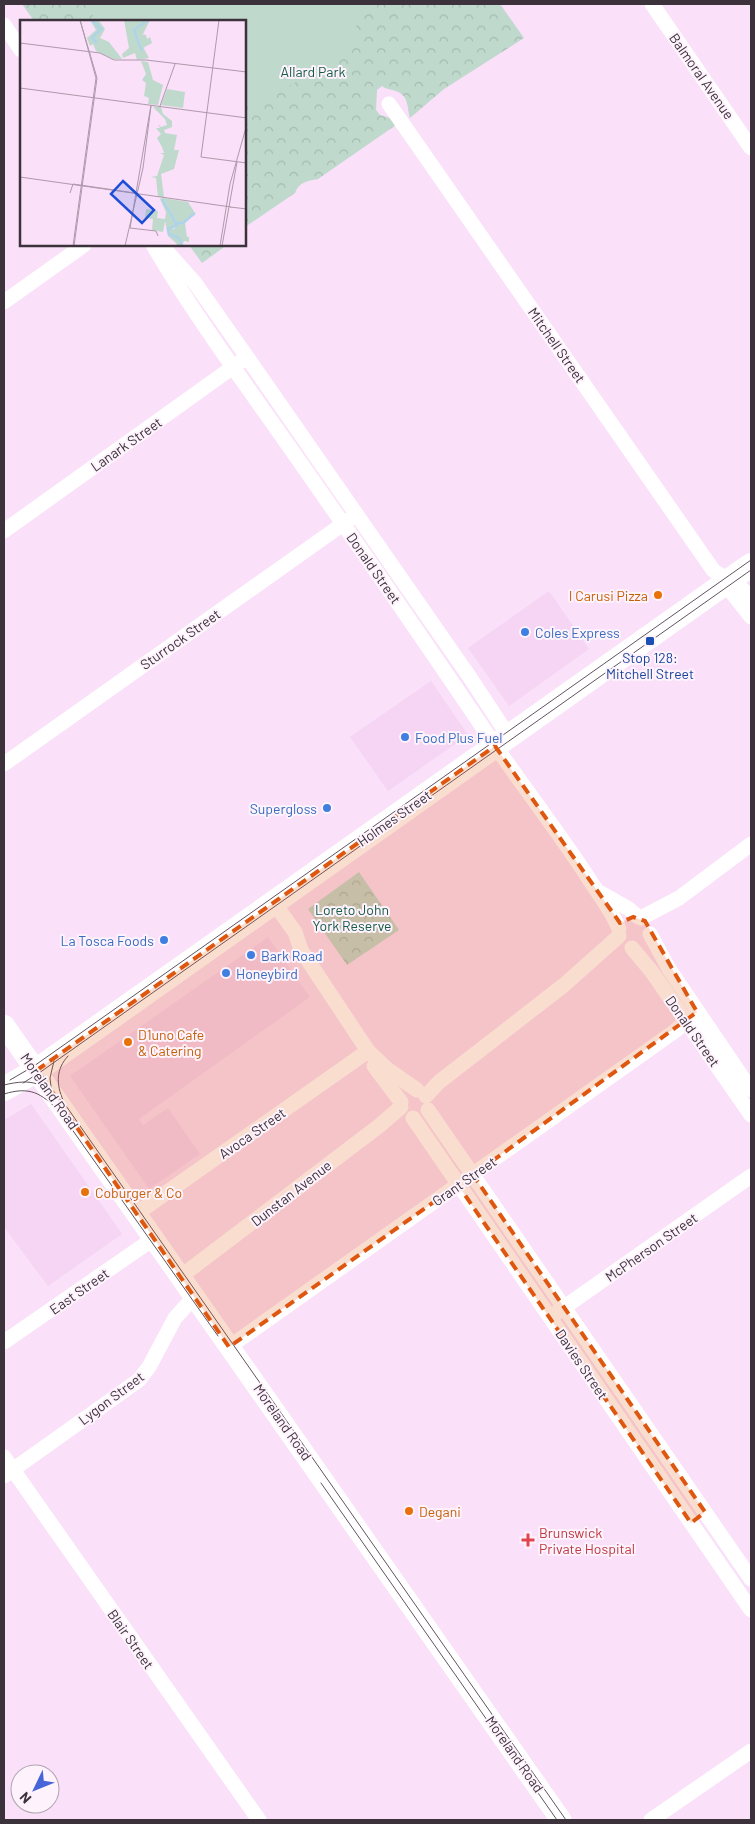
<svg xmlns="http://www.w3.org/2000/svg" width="755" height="1824" viewBox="0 0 755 1824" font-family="Barlow,sans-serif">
<defs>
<pattern id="park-crowns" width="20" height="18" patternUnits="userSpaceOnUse" patternTransform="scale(1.25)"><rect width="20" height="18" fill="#c0d9cd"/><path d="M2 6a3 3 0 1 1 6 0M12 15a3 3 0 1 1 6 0" fill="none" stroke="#a6bbb1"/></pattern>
</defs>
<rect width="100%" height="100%" fill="#fae0f8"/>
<g fill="#f5d5f3">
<path d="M549 591 589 649 509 706 468 648Z"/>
<path d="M431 681 468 735 388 791 350 737Z"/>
<path d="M268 937 310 997 139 1119 143 1125 168 1108 200 1154 149 1189 70 1076Z"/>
<path d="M31 1104 122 1234 48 1286 4 1227V1120Z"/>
</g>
<g fill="url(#park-crowns)">
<path d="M22 4H500L524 38 444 89 410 118C407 108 409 97 398 92 392 89 387 90 382 86L377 90 376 110 380 115 390 118 396 125 318 179C307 181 299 182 295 193L245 227V21H34Z"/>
<path d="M189 245H227L202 263Z"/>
<path d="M359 872 399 930 347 965 308 909Z"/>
</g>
<path fill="#c0d9cd" d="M84 4H366L348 45 315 71 272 96 245 100V21H97Z"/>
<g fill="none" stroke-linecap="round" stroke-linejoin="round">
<g stroke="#fff" stroke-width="15">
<path d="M652 4 751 148"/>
<path d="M4 25 21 50"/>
<path d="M389 104 713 570C728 582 741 582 751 600"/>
<path d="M153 245C196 318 247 386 295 455 363 552 430 649 496 747 526 790 558 832 587 876 598 894 612 910 619 929"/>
<path d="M161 245 195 283 247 357 471 679 509 737"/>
<path d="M4 302 84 245"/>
<path d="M4 531 240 362"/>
<path d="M729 581 733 594 751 617"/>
<path d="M4 764 350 519"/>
<path d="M601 893 629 909 638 917"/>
<path d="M274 903 295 932 301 950 368 1051 387 1069 417 1090"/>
<path d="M641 918 679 898 751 844"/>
<path d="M650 934 669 969 751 1090"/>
<path d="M632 948 652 972 751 1115"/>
<path d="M374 1066 401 1102"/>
<path d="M426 1096 439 1082 564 985 619 936"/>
<path d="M428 1110 751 1579"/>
<path d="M413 1118 751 1610"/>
<path d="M136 1214 368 1051"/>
<path d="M180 1277 379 1126 401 1107"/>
<path d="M556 1313 751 1176"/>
<path d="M4 1342 153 1239"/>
<path d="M229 1347 675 1031 697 1012"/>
<path d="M4 1457 259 1820"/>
<path d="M4 1476 139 1380 149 1367 175 1318 194 1297"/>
<path d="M651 1820 751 1751"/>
</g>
<path stroke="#fff" stroke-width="21" d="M4 1025 561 1820"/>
<path stroke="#fff" stroke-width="24" d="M4 1089 37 1070 751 565"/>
<g stroke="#625460" stroke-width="1">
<path d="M10 1080 34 1066 751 560"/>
<path d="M23 1083 39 1073 751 570"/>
<path d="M4 1085C33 1078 43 1083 64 1103L566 1820"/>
<path d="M4 1094C30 1086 41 1093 59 1111L218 1336"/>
<path d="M52 1095 50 1078 54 1061"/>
<path d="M63 1100C56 1084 56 1069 68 1056"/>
<path d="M321 1483 557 1820"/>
</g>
</g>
<path fill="#df570e" fill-opacity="0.2" stroke="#df570e" stroke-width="4" stroke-dasharray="10 6" stroke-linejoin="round" d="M495 746 620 923 633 917 645 921 697 1012 473 1175 705 1512 691 1523 458 1185 229 1347 37 1070Z"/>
<g fill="#e8710a" stroke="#fef3fd" stroke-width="2">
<circle cx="658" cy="595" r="5"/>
<circle cx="128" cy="1042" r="5"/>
<circle cx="85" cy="1192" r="5"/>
<circle cx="409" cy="1511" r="5"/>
</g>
<g fill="#3f7fe0" stroke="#fef3fd" stroke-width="2">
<circle cx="525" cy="632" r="5"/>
<circle cx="405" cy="737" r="5"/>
<circle cx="327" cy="808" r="5"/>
<circle cx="164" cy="940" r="5"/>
<circle cx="251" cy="955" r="5"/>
<circle cx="226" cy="973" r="5"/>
</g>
<rect fill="#1a4fb4" stroke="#fef3fd" stroke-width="2" x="645" y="636" width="10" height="10" rx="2.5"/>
<path fill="#e0444e" stroke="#fef3fd" stroke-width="2" d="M525.5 1532.5h5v5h5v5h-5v5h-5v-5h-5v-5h5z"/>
<g text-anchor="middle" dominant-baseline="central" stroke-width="4" stroke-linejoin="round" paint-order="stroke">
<g font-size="14" fill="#155c44" stroke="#fef3fd">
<text x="313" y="71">Allard Park</text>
<text x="352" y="909">Loreto John<tspan x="352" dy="16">York Reserve</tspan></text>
</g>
<g font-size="14" fill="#3c323b" stroke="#fef3fd">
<text transform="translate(702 76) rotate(55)">Balmoral Avenue</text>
<text transform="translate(557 345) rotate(55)">Mitchell Street</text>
<text transform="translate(126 444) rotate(-35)">Lanark Street</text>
<text transform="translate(374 568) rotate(55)">Donald Street</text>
<text transform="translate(180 639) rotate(-35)">Sturrock Street</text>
<text transform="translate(394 818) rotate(-35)">Holmes Street</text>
<text transform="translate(693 1031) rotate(55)">Donald Street</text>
<text transform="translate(50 1091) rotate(55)">Moreland Road</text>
<text transform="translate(252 1133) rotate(-35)">Avoca Street</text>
<text transform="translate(464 1181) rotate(-35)">Grant Street</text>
<text transform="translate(291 1193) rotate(-38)">Dunstan Avenue</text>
<text transform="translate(651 1247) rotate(-35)">McPherson Street</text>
<text transform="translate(79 1291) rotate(-35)">East Street</text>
<text transform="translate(582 1364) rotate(56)">Davies Street</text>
<text transform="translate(111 1398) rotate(-37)">Lygon Street</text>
<text transform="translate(283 1422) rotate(55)">Moreland Road</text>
<text transform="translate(131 1639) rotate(55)">Blair Street</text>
<text transform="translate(515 1754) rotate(55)">Moreland Road</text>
</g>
<g font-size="14" fill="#c56008" stroke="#fef3fd" text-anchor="start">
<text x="648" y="595" text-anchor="end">I Carusi Pizza</text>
<text x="138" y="1034">D1uno Cafe<tspan x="138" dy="16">&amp; Catering</tspan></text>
<text x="95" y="1192">Coburger &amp; Co</text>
<text x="419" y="1511">Degani</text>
</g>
<g font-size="14" fill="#366cbe" stroke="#fef3fd" text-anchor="start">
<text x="535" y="632">Coles Express</text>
<text x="415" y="737">Food Plus Fuel</text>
<text x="317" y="808" text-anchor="end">Supergloss</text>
<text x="154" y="940" text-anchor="end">La Tosca Foods</text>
<text x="261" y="955">Bark Road</text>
<text x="236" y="973">Honeybird</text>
</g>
<g font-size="14" fill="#164399" stroke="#fef3fd">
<text x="650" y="657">Stop 128:<tspan x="650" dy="16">Mitchell Street</tspan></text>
</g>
<g font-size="14" fill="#be3a42" stroke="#fef3fd" text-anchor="start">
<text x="539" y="1532">Brunswick<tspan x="539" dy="16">Private Hospital</tspan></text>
</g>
</g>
<g transform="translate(20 20)">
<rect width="226" height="226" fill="#fae0f8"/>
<path d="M143 178 168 182 175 193 165 203 167 218 149 213V209H154L157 203Z" fill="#c0d9cd"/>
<path d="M147 69 165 72 163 88 141 85Z" fill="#c0d9cd"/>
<path d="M70 0 79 1 85 9 80 18 89 22 102 39H93L76 31 73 24 70 26 67 18 76 10ZM104 0H130L123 14H116L129 38 117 40 115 33 103 38 102 34 109 28ZM121 41 128 42 133 60 143 65 138 85 128 84 129 78 124 76 126 63 122 60 126 54ZM133 87H141L143 94 152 101V107L144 110 145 113 157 115 154 130H159L154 149 141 154 144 177H138L136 158 131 157 137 156 144 135 140 133H144L142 127 137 118 141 114 136 108H140L138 104 141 107 147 105 145 99ZM143 178 157 204 148 213 169 217V222L164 221 162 226H154L157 224 148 216 145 201 143 212 132 210 133 199 125 198 126 189 138 191 137 198 145 199 146 192 140 179Z" fill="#c0d9cd"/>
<path d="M116 13 126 15 127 19 130 17 132 23 123 28Z" fill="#c0d9cd"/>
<path fill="none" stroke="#aed4ea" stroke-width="2.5" d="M72 0 81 9 72 18 77 23M122 31 114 10 128 0M142 179 157 205 148 209 149 214 159 218 162 226M156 203H163L175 193"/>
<path fill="none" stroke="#ae9aac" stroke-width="1" d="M199 0 181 137 227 143M0 23 80 33 94 40H126L227 52M0 68 227 98M131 85 110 208 136 211 138 216M140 86 155 44M0 157 211 187M50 173 53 164 115 173M210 187 227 189M53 226 76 58 60 0M54 226 77 58 60 0M105 226 123 148 131 86M200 226 210 164 227 104M202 226 217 142"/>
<path fill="#1d4ed8" fill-opacity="0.15" stroke="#1d4ed8" stroke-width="2.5" d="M103 161 134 190 122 203 91 174Z"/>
<rect width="226" height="226" fill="none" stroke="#3c323b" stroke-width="2.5"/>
</g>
<rect width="755" height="1824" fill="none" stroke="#3c323b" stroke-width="10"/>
<g transform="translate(35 1789) rotate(227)"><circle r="24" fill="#fef3fd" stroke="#b0a6af"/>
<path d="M0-4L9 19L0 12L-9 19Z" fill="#4765d8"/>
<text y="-8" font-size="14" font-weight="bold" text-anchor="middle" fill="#3c323b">N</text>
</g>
</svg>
